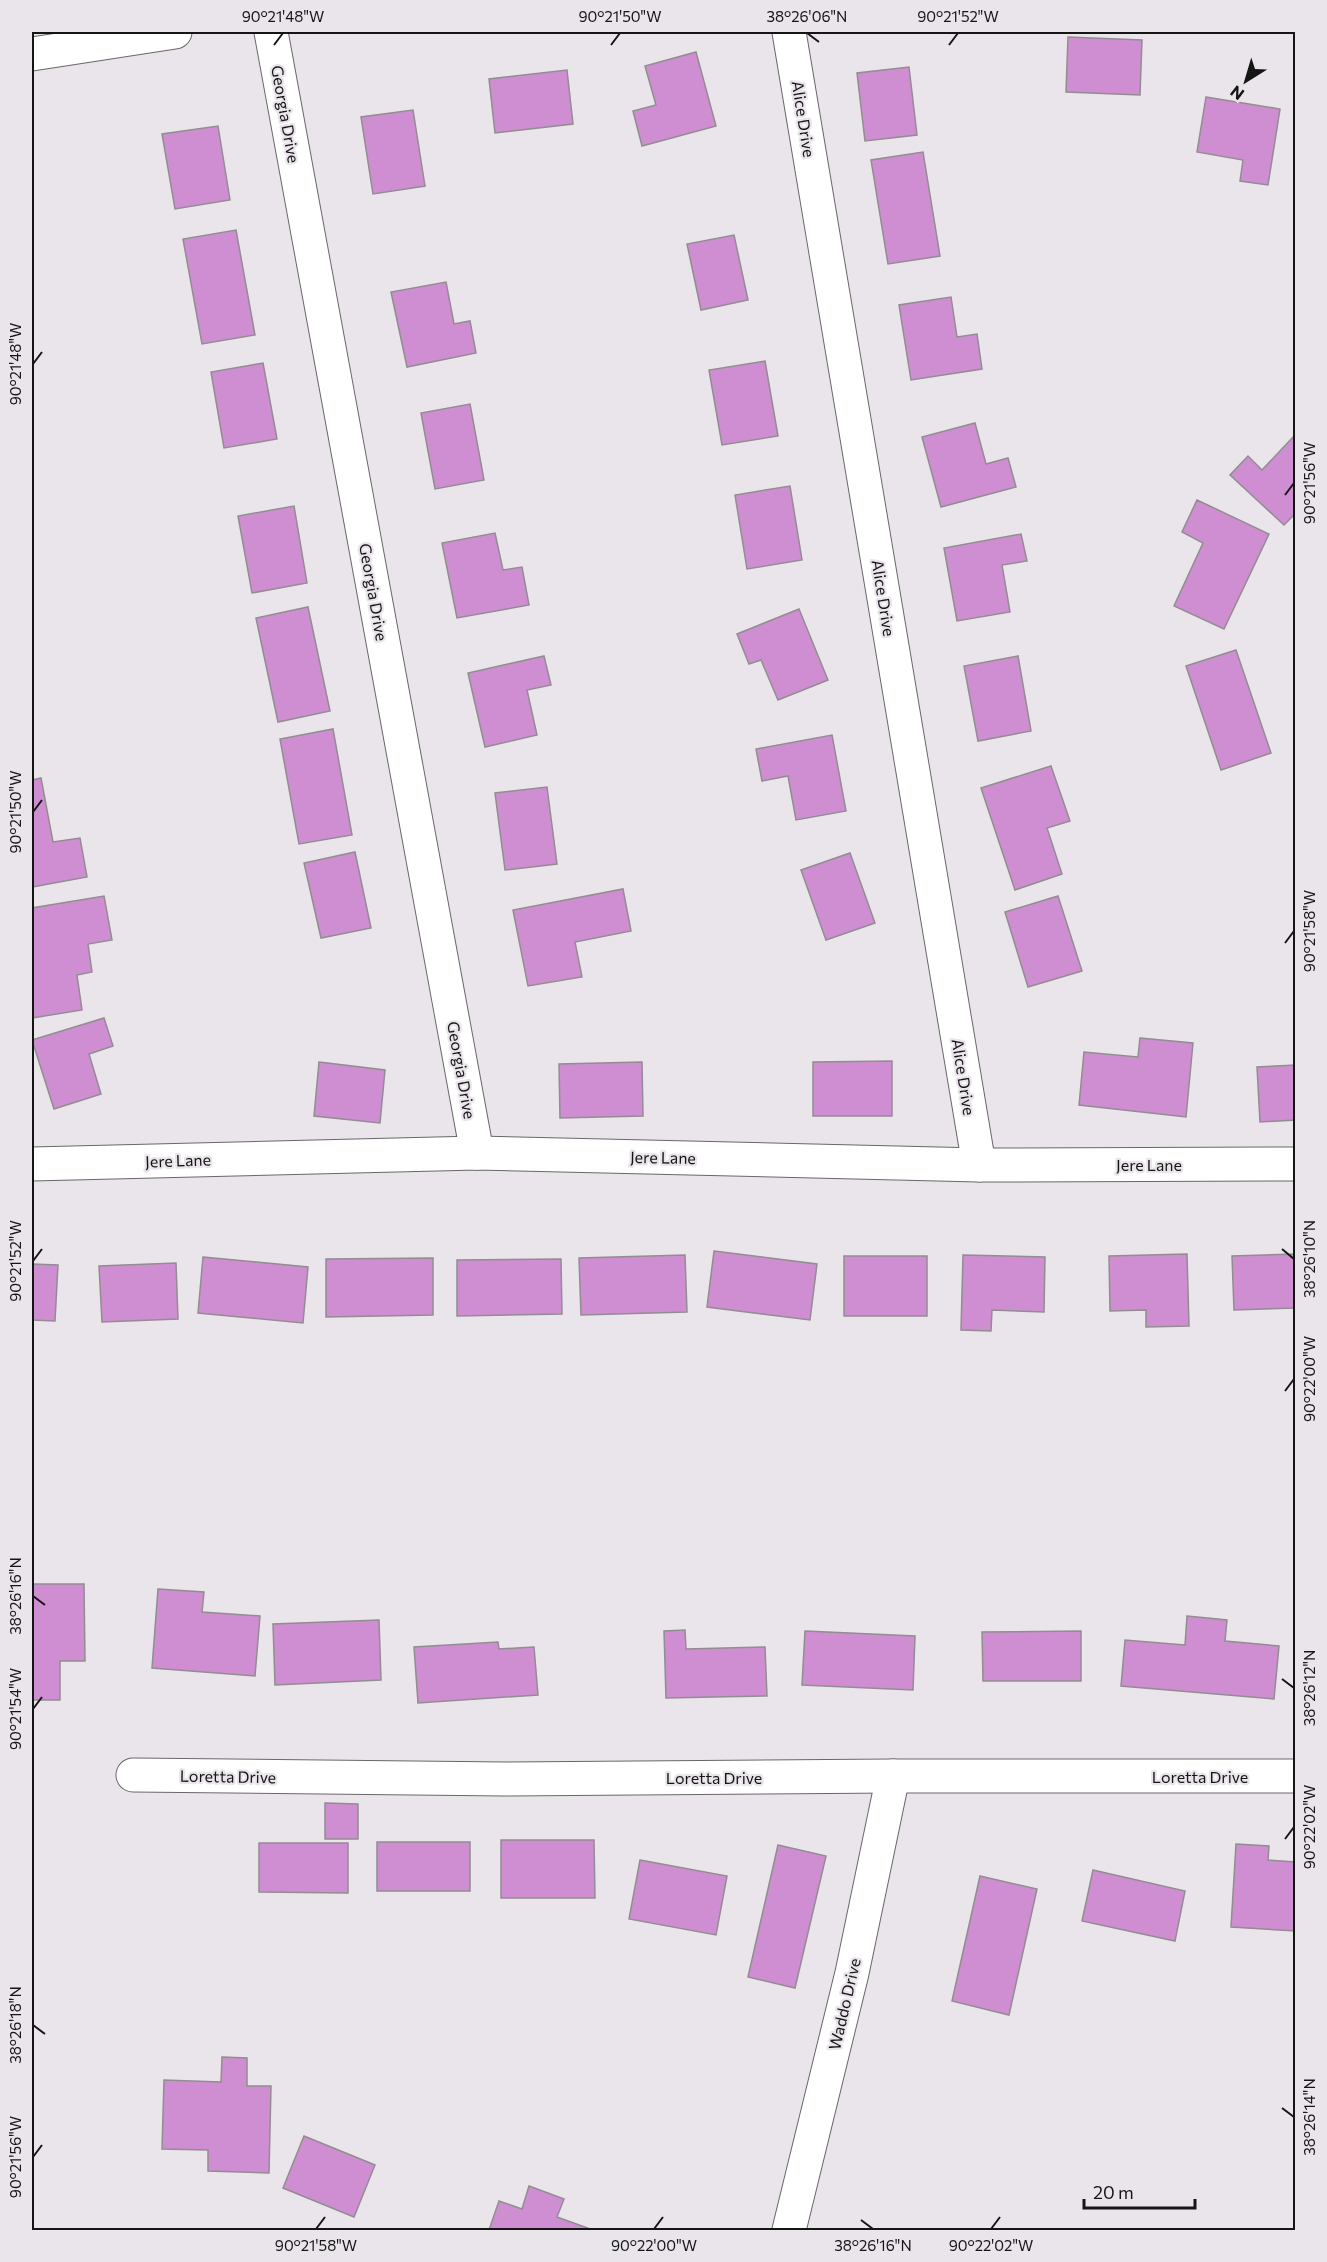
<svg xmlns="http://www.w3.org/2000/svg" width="1327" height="2262" viewBox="0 0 1327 2262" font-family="Commissioner,sans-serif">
<rect width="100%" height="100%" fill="#e9e5ea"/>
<g fill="#cf8ed2" stroke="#918d91" stroke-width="1.5">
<path d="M1068 37 1142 40 1140 95 1066 92Z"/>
<path d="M696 52 716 126 642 146 633 111 656 105 645 66Z"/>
<path d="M909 67 917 135 865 141 857 73Z"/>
<path d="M567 70 573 124 495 133 489 79Z"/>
<path d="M1206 97 1280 109 1268 185 1240 181 1243 160 1197 152Z"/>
<path d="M413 110 425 186 373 194 361 117Z"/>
<path d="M218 126 230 200 175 209 162 134Z"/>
<path d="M923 152 940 256 888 264 871 160Z"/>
<path d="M236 230 255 335 202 344 183 239Z"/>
<path d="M734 235 748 300 701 310 687 244Z"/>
<path d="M446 282 454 324 470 321 476 353 407 367 391 292Z"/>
<path d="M951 297 957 337 977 334 982 369 911 380 899 305Z"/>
<path d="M765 361 778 436 722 445 709 370Z"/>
<path d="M263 363 277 439 224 448 211 372Z"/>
<path d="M470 404 484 480 435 489 421 413Z"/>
<path d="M975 423 986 464 1008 458 1016 487 941 507 922 437Z"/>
<path d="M1296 434V513L1284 525 1230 475 1248 456 1262 470Z"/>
<path d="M790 486 802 560 747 569 735 495Z"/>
<path d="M1197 500 1269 534 1224 629 1174 606 1203 543 1182 532Z"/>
<path d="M294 506 307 583 252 593 238 516Z"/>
<path d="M495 533 503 570 522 567 529 605 457 618 442 543Z"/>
<path d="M1021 534 1027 561 1002 565 1010 612 957 621 944 548Z"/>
<path d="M308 607 330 711 278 722 256 618Z"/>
<path d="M799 609 828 680 778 700 761 660 749 664 737 634Z"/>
<path d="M1236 650 1271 753 1221 770 1186 666Z"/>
<path d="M544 656 551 685 527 690 537 735 485 747 468 673Z"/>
<path d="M1018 656 1031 731 978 741 964 666Z"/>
<path d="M333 729 352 835 299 844 280 739Z"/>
<path d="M832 735 846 811 796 820 788 776 762 781 756 749Z"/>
<path d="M1051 766 1070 821 1047 828 1062 874 1015 890 981 788Z"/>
<path d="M41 778 53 842 80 838 87 877 32 887V780Z"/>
<path d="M547 787 557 864 505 870 495 793Z"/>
<path d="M355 852 371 928 321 938 304 863Z"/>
<path d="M850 853 875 923 826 940 801 870Z"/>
<path d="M623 889 631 931 575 942 582 977 528 986 513 910Z"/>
<path d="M104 896 112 940 88 944 92 972 77 975 82 1010 32 1018V908Z"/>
<path d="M1058 896 1082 971 1028 987 1005 912Z"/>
<path d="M104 1018 113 1046 89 1054 101 1094 54 1109 32 1040Z"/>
<path d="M1140 1038 1193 1043 1186 1117 1079 1105 1084 1052 1138 1057Z"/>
<path d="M892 1061V1116H813V1062Z"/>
<path d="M319 1062 385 1070 380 1123 314 1116Z"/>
<path d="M642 1062 643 1116 560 1118 559 1064Z"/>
<path d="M1296 1065V1120L1260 1122 1257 1067Z"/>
<path d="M714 1251 817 1264 810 1320 707 1307Z"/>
<path d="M1187 1254 1189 1326 1146 1327V1310L1110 1311 1109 1256Z"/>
<path d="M1296 1254V1308L1234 1310 1232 1256Z"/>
<path d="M685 1255 687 1312 581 1315 579 1258Z"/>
<path d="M963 1255 1045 1257 1044 1312 992 1310 991 1331 961 1330Z"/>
<rect x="844" y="1256" width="83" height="60"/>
<path d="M203 1257 308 1267 303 1323 198 1313Z"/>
<path d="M433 1258V1315L326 1317V1259Z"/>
<path d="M561 1259 562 1314 457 1316V1260Z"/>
<path d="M176 1263 178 1319 102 1322 99 1266Z"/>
<path d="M32 1264 58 1265 55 1321 32 1320Z"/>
<path d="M32 1584H84L85 1661H60V1700H32Z"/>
<path d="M158 1589 204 1592 202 1612 260 1616 255 1676 152 1668Z"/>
<path d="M1187 1616 1227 1620 1225 1641 1279 1646 1274 1699 1121 1686 1125 1640 1185 1645Z"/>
<path d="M379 1620 381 1680 275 1685 273 1624Z"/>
<path d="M685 1630 686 1649 765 1647 767 1696 666 1698 664 1631Z"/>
<path d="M805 1631 915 1636 913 1690 802 1685Z"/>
<path d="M1081 1631V1681H983L982 1632Z"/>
<path d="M498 1642 499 1649 534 1647 538 1695 418 1703 414 1647Z"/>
<path d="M325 1803 358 1804V1839H325Z"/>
<path d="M501 1840H594L595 1898H501Z"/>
<rect x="377" y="1842" width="93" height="49"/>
<path d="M259 1843H348V1893L259 1892Z"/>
<path d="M1236 1844 1269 1846 1268 1860 1296 1862V1931L1231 1927Z"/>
<path d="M778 1845 826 1856 795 1988 748 1977Z"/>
<path d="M640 1860 727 1876 716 1935 629 1919Z"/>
<path d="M1093 1870 1185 1891 1175 1941 1082 1921Z"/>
<path d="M980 1876 1037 1889 1009 2015 952 2001Z"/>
<path d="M222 2057 247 2058V2086H271L269 2173 208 2171V2150L162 2149 164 2080 221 2082Z"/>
<path d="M304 2136 375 2165 354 2217 283 2188Z"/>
<path d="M529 2186 564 2199 557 2217 593 2230H489L499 2201 522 2209Z"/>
</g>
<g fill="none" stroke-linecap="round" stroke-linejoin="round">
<defs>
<g id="minor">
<path d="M271 32 477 1153"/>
<path d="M789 32 979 1165"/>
<path d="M32 54 175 32"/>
<path d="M32 1164 477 1153 979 1165 1296 1164"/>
<path d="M133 1775 505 1779 893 1776H1296"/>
<path d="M789 2230 852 1973 893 1776"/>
</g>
</defs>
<use href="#minor" stroke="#6a676a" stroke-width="35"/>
<use href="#minor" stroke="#fff" stroke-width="33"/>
</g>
<path fill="none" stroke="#161516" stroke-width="2" d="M807 33 819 42M274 45 283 33M611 45 620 33M949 45 958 33M33 364 42 352M1285 495 1294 483M33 812 42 800M1285 943 1294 931M1282 1249 1294 1259M33 1261 42 1249M1285 1391 1294 1379M33 1596 45 1605M1282 1679 1294 1688M33 1709 42 1697M1285 1839 1294 1827M33 2025 45 2034M1282 2108 1294 2117M33 2157 42 2145M861 2220 873 2229M316 2229 325 2217M654 2229 663 2217M991 2229 1000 2217"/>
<g text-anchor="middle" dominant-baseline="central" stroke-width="4.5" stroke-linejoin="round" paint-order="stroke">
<g font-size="16" fill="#161516" stroke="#e9e5ea">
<text transform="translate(286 114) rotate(80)">Georgia Drive</text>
<text transform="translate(804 119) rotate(81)">Alice Drive</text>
<text transform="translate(374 592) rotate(80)">Georgia Drive</text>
<text transform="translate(884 598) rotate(81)">Alice Drive</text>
<text transform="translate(462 1070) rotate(80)">Georgia Drive</text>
<text transform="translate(964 1077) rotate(81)">Alice Drive</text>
<text transform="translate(663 1157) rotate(1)">Jere Lane</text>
<text transform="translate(178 1160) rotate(-2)">Jere Lane</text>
<text x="1149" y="1164">Jere Lane</text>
<text transform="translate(228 1776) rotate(1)">Loretta Drive</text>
<text x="1200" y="1776">Loretta Drive</text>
<text x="714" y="1777">Loretta Drive</text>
<text transform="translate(844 2004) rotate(-77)">Waddo Drive</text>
</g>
</g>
<rect width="1327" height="2262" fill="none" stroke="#e9e5ea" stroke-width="66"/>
<g transform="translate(1246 81) rotate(217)" stroke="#e9e5ea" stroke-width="4.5" paint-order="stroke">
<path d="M0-4.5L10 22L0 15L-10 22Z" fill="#161516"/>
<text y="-9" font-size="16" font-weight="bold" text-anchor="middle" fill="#161516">N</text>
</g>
<path d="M1084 2199v9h111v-9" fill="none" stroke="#161516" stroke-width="3"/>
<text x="1093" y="2199" font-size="18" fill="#161516" stroke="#e9e5ea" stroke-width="4.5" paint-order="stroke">20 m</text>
<rect x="33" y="33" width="1261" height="2196" fill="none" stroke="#161516" stroke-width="2"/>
<g font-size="15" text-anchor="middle" fill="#161516">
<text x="283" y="22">90°21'48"W</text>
<text x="620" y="22">90°21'50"W</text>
<text x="807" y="22">38°26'06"N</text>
<text x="958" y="22">90°21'52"W</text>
<text transform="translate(16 364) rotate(-90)" y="5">90°21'48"W</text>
<text transform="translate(1310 483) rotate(-90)" y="5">90°21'56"W</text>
<text transform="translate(16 812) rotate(-90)" y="5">90°21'50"W</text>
<text transform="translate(1310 931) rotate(-90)" y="5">90°21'58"W</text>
<text transform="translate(1310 1259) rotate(-90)" y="5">38°26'10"N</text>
<text transform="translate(16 1261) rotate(-90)" y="5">90°21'52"W</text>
<text transform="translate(1310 1379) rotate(-90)" y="5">90°22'00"W</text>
<text transform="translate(16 1596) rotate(-90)" y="5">38°26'16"N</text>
<text transform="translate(1310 1688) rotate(-90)" y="5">38°26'12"N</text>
<text transform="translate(16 1709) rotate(-90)" y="5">90°21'54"W</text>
<text transform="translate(1310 1827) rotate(-90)" y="5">90°22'02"W</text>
<text transform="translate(16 2025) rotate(-90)" y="5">38°26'18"N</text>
<text transform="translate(1310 2117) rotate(-90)" y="5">38°26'14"N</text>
<text transform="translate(16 2157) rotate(-90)" y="5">90°21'56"W</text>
<text x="316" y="2251">90°21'58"W</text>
<text x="654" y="2251">90°22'00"W</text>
<text x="873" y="2251">38°26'16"N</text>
<text x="991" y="2251">90°22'02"W</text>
</g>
</svg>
